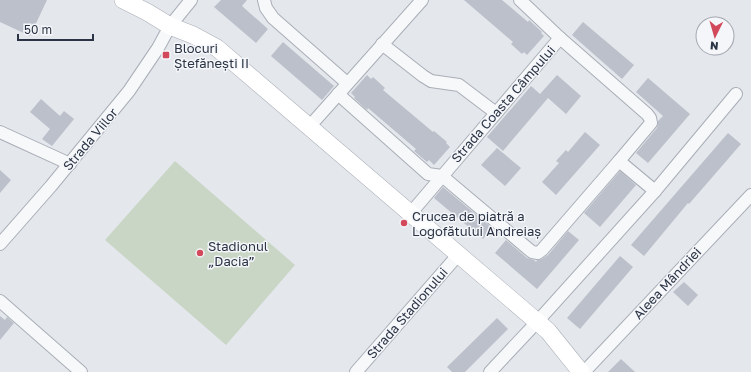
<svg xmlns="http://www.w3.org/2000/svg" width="751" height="372" viewBox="0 0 751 372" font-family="'Golos Text',sans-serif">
<rect width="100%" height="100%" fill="#e4e7ec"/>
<path fill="#c9d6c5" d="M175 161 295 265 226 345 105 240Z"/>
<g fill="#bbc0ca">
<path d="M0 0H47L30 36 0 22Z"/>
<path d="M221 0H247L242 6 268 29 256 43 214 7Z"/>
<path d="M464 0H502L528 22 529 20 542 32 541 33 544 36 527 55 524 52 522 54 511 44 513 42Z"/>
<path d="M583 22 634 65 622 79 572 35Z"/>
<path d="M283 42 334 86 322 100 271 56Z"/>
<path d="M367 75 371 79 373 77 385 88 383 90 433 132 434 131 447 142 446 143 450 147 434 165 429 160 427 162 414 151 416 149 368 108 367 110 354 98 355 97 351 93Z"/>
<path d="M557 75 581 96 566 114 548 98 503 151 487 137 531 86 540 94Z"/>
<path d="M648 78 690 114 648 163 636 153 657 128 658 125V121L663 116 636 92Z"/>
<path d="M41 99 60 116 64 111 74 119 52 146 42 139 50 129 30 112Z"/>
<path d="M585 132 600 145 556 195 542 182 559 163 556 161 566 150 568 152Z"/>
<path d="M728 133 741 144 689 204 688 203 644 256 631 245Z"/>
<path d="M497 148 521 168 505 186 481 165Z"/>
<path d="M0 170 11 180 0 193Z"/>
<path d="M620 171 636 185 600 227 584 213Z"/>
<path d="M443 187 492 228 483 239 434 198Z"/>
<path d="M568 231 579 240 537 289 495 253 506 240 527 258 534 260 536 262 537 260 542 259 548 255Z"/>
<path d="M620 256 633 267 580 329 567 318Z"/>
<path d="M684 282 698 295 688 306 673 292Z"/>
<path d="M0 316 5 320 7 317 14 323 0 340Z"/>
<path d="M497 318 508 329 465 372H452L447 367Z"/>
<path d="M621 359 635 372H608Z"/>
</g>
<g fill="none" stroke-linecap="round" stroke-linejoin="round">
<defs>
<g id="street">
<path d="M264 0 266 8 273 18 347 83"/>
<path d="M520 0 560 38 647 114 650 118 651 123 619 161"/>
<path d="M382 44 423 76 431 81 459 85 496 113"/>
<path d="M338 94 428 174 442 176 532 252 538 253 542 250 619 161 655 191"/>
<path d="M309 127 422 0"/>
<path d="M0 132 70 164"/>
<path d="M410 214 560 38"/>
<path d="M0 244 51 186 129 91 158 48 170 26 191 0"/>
<path d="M0 301 81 372"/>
<path d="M356 372 458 255"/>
<path d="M490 372 537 322 655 191 736 94"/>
<path d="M584 372 751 195"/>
</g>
<path id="secondary" d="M123 0 147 12 170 26 193 35 217 48 548 331 581 372"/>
</defs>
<use href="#street" stroke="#a9aeb7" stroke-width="14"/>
<use href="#secondary" stroke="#a9aeb7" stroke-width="18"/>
<use href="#street" stroke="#f7f8fa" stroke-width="12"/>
<use href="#secondary" stroke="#fff" stroke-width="17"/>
</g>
<g fill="#d1495b" stroke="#f4f6f9" stroke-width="1.5">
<rect x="162" y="51" width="8" height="8" rx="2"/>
<circle cx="404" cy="223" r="4"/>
<circle cx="200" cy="253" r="4"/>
</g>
<g text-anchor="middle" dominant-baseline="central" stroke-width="3" stroke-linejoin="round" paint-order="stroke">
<g font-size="13" fill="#2b3445" stroke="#f4f6f9" text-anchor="start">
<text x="174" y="48">Blocuri<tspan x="174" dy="15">Ștefănești II</tspan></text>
<text x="412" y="216">Crucea de piatră a<tspan x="412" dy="15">Logofătului Andreiaș</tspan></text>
<text x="208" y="246">Stadionul<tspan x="208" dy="15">„Dacia”</tspan></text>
</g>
<g font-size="13" fill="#2b3445" stroke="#f4f6f9">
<text transform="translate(503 104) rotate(-49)">Strada Coasta Câmpului</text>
<text transform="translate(90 139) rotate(-50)">Strada Viilor</text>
<text transform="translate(667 283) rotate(-47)">Aleea Mândriei</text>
<text transform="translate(407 313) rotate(-49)">Strada Stadionului</text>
</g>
</g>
<g transform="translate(715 36) rotate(185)"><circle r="19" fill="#f4f6f9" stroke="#a4a8b1"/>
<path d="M0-3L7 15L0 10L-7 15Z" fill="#d1495b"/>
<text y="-6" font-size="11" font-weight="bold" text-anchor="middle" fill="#2b3445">N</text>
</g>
<path d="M18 34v6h75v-6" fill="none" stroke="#2b3445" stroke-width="2"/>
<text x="24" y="34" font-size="12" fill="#2b3445" stroke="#f4f6f9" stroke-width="3" paint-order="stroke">50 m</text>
</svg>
